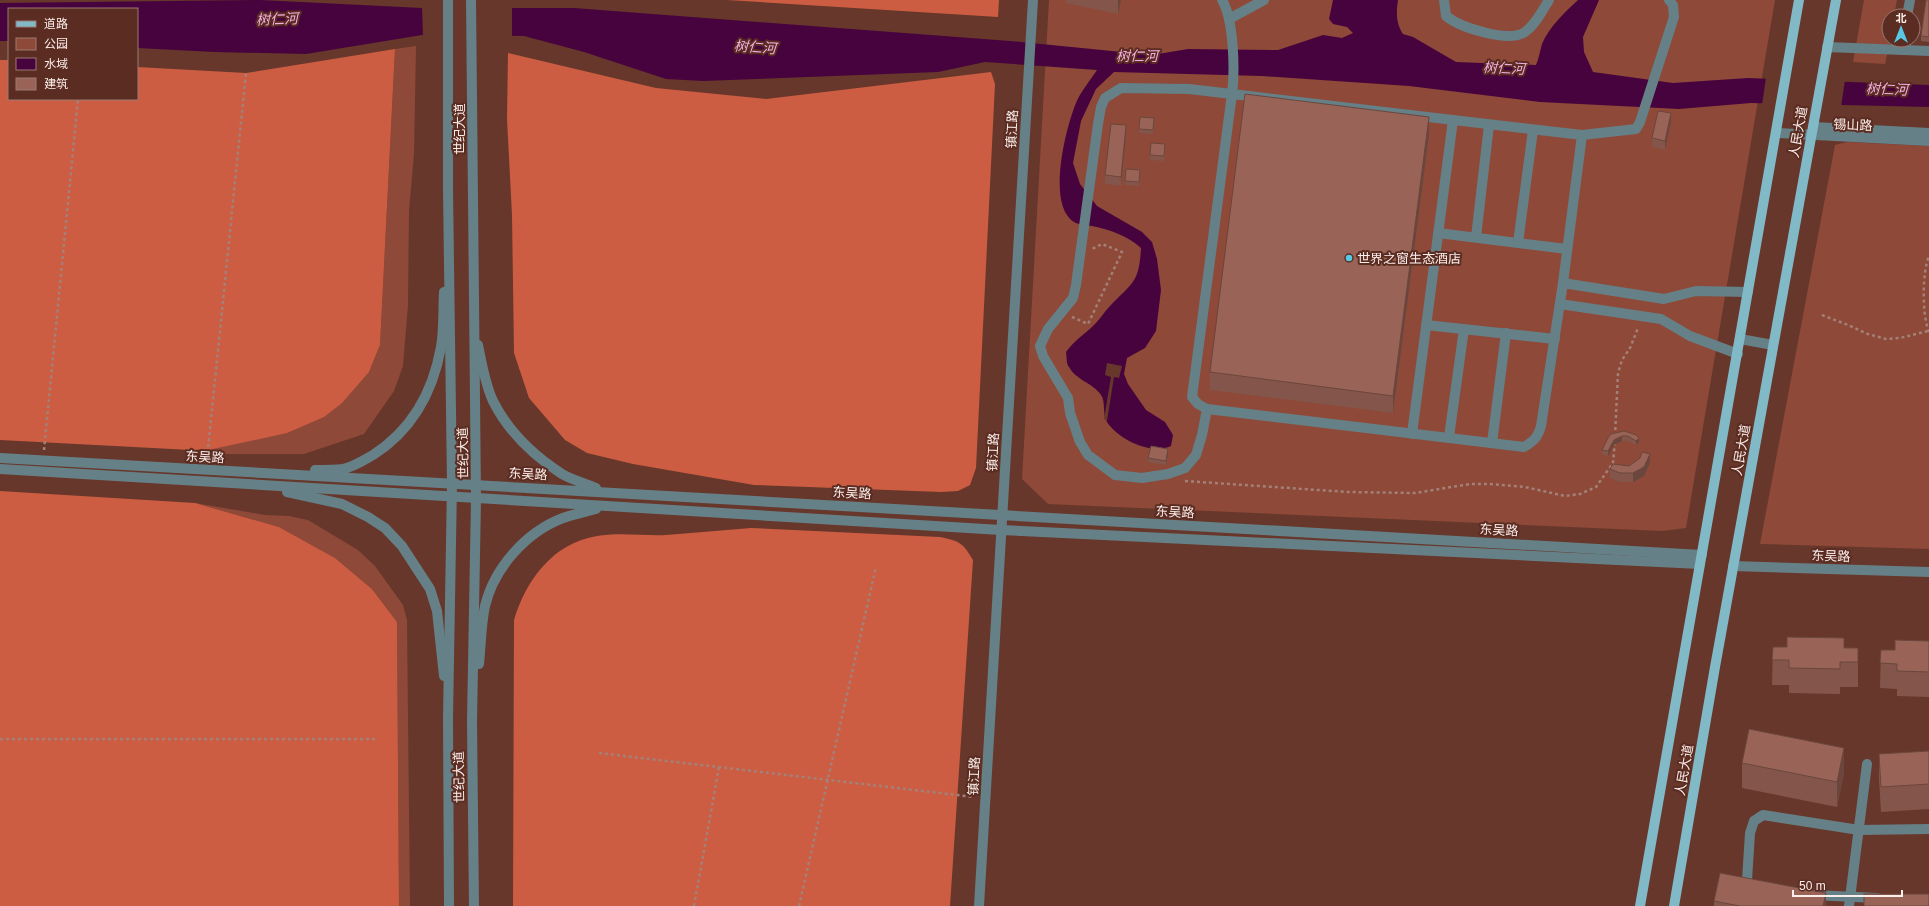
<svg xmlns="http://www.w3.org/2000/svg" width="1929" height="906" viewBox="0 0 1929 906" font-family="Arial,'Noto Sans SC',sans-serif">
<rect width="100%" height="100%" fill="#67372b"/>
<g fill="#8e4938">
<path d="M1049 0H1775L1686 528 1662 531 1048 504 1022 479Z"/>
<path d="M1864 0H1897L1894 16H1889L1890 40 1885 64 1853 62Z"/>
<path d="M416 46 414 154 409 211 408 305 403 366 394 391 364 434 304 454H226L191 450 213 449 248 440 369 372 380 345 395 49Z"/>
<path d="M1847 142 1929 146V549L1760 544 1835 145Z"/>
<path d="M195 503 265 515 289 516 308 520 358 550 375 566 403 605 407 620 410 906H399L397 622 372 589 335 558 279 527Z"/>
</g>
<g fill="#cc5d42">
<path d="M727 0H999L998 17Z"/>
<path d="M395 49 380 345 369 372 342 403 324 417 287 433 213 449 191 450 0 440V60H9V99H137V67L246 73Z"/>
<path d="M508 53 656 88 766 99 991 72 995 84 976 468 970 485 958 491 941 492 754 485 633 464 587 453 565 440 529 398 514 353 512 215 507 119Z"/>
<path d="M0 491 195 503 279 527 335 558 372 589 397 622 399 906H0Z"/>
<path d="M751 528 940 537C960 541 963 543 973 560L950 906H513L514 620C526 580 553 543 597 536 619 532 643 536 666 535 695 533 723 530 751 528Z"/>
</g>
<path fill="#47033e" d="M260 0 422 8H574L1010 41 1152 55 1188 49 1278 50 1323 35 1342 38 1353 33 1347 27 1333 24 1329 19 1333 0H1398C1396 13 1396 23 1403 34L1413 37 1456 62 1536 65C1539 58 1540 51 1542 44 1549 27 1565 12 1578 0H1599L1583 37 1584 52 1593 72 1673 83 1748 78 1929 85V107L1751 103 1679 109 1540 102 1409 86 1262 76 1114 72 1096 89 1081 121 1073 163 1080 184 1097 206 1142 232 1152 242 1157 259 1161 290 1156 331 1145 348 1127 358 1124 374 1128 384 1146 410 1165 422 1173 435 1171 446C1151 455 1119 440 1107 422 1102 414 1106 402 1101 395 1093 383 1076 380 1069 367 1066 364 1067 357 1066 352 1074 341 1082 336 1092 327 1099 321 1104 312 1110 306 1133 282 1139 283 1141 248 1127 235 1110 230 1092 226 1086 225 1079 225 1074 222 1046 205 1066 127 1076 103 1081 91 1090 81 1097 70L985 62 938 72 703 81 666 79 584 52 524 36 422 35 306 54 214 52 137 48V9H9V41H0V3Z"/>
<g fill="#67372b">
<path d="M422 6H512V38L423 37Z"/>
<path d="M1766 77 1845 80 1841 107 1762 105Z"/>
<path d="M1107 363 1122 366 1119 378 1114 377 1107 421 1104 419 1111 377 1105 375Z"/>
</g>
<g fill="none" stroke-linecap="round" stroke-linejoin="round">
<g stroke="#a38179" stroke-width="2.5" stroke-dasharray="3 3" stroke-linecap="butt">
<path d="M1822 315 1848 325 1868 334 1886 339 1900 338 1928 331"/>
<path d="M1072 317 1088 324 1122 252 1102 244 1092 249"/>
<path d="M1929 332C1922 316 1922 272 1929 256"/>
<path d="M1615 436 1618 373 1622 360 1630 348 1638 328"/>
<path d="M44 450 78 99"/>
<path d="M207 459 246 73"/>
<path d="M1185 481 1348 492 1415 493 1470 484H1490L1525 487 1565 496 1580 494 1596 487 1613 463 1615 441"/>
<path d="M0 739H377"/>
<path d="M599 753 974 797"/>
<path d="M694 906 719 767"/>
<path d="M799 906 876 567"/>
</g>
<g stroke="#668087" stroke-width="10">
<path d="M448 0V190L452 484 448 718 449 906"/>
<path d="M471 0 476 499 472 721 474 906"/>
<path d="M1444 0 1446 16C1461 28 1509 43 1525 32 1536 24 1542 11 1549 0"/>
<path d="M1907 16 1910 0"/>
<path d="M1229 19 1264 0"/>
<path d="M1827 47 1929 51"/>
<path d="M1232 94 1582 135 1563 283 1541 426C1538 437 1534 441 1524 447L1207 409 1198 404 1192 397Z"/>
<path d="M1813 127 1929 133"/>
<path d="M1776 133 1929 141"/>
<path d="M1582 135 1636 129 1640 122 1674 17 1673 5 1669 0"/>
<path d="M1438 233 1567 249"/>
<path d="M1476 237 1489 125"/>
<path d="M1518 243 1533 130"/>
<path d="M1563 283 1664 299 1696 291 1748 292"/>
<path d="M1560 304 1661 319 1690 336 1738 354"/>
<path d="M1426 325 1555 339"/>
<path d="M1740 339 1773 345"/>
<path d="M478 345C482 364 485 384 493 401 508 431 534 456 562 474 572 480 585 483 596 488"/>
<path d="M1207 409 1202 435 1196 455 1185 468 1168 474 1142 478 1115 475 1088 455 1080 442 1070 413 1068 398 1043 356 1040 346 1048 329 1073 298 1076 285 1098 124 1101 107 1105 98 1121 88 1189 89 1232 94C1235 71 1234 20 1222 0"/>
<path d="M1412 434 1453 120"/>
<path d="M1449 437 1464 329"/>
<path d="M1492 443 1506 333"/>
<path d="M0 458 1702 555"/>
<path d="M0 469 1001 530 1700 564"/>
<path d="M315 470C324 470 334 470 343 469 353 467 364 460 373 455 412 430 433 392 441 347 444 330 443 310 444 292"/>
<path d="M287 492 342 504 368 517 385 528 402 546 430 589 437 611 444 676"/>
<path d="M1733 566 1929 572"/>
<path d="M479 664C481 645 481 625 485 606 494 568 526 532 563 518 574 514 585 512 596 509"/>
<path d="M1754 888 1747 880 1750 833 1754 821 1763 815 1859 830 1929 829"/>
<path d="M1813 895 1877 898"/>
<path d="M979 906 1033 0"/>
<path d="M1849 906 1867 764"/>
</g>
<g stroke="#81b9c6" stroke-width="10">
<path d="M1640 906 1799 0"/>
<path d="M1674 906 1715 667 1836 0"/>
</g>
</g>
<g fill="#84564b">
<path d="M1066 0H1121L1118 14 1066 3Z"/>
<path d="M1929 0V42L1921 41V36Z"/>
<path d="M1671 122 1665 150 1652 147V138Z"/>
<path d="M1154 123 1153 134 1139 133V129Z"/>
<path d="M1126 134 1121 186 1105 184V175Z"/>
<path d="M1429 135 1393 413 1210 390V372Z"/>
<path d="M1165 149 1164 161 1150 160V155Z"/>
<path d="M1140 175 1139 186 1125 185V181Z"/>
<path d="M1636 435 1639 442 1636 445 1628 441H1622L1614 445 1608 456 1602 454V450L1608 438Z"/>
<path d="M1168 454 1166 465 1148 462V458Z"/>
<path d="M1650 463 1644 476 1633 482H1620L1610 478V469Z"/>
<path d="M1929 641V697L1897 696V689L1880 688 1881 650H1895Z"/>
<path d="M1773 647 1858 648V687H1840V694L1789 693V685H1772Z"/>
<path d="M1929 751V809L1881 812 1879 779V754Z"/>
<path d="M1742 763 1844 773 1837 807 1742 788Z"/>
<path d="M1714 901 1826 906H1714Z"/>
</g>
<g fill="#6b463d">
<path d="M1118 0H1121L1118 14Z"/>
<path d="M1671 113V122L1665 150V141Z"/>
<path d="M1429 117V135L1393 413V396Z"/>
<path d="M1126 125V134L1121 186V177Z"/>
<path d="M1622 436V441L1614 445 1608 456V451L1614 440Z"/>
<path d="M1639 438V442L1636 445V441Z"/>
<path d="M1168 449V454L1166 465V461Z"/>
<path d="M1650 454V463L1644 476 1633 482V473Z"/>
<path d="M1844 748V773L1837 807V782Z"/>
<path d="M1826 893V906H1823Z"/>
</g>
<g fill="#996457" stroke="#6b463d">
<path d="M1926 0H1929V37L1921 36Z"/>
<path d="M1245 94 1429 117 1393 396 1210 372Z"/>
<path d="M1658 111 1671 113 1665 141 1652 138Z"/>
<path d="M1140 117 1154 118 1153 130 1139 129Z"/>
<path d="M1111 124 1126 125 1121 177 1105 175Z"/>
<path d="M1151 143 1165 144 1164 156 1150 155Z"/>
<path d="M1126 169 1140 170 1139 182 1125 181Z"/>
<path d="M1624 431 1636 435 1639 438 1636 441 1628 436H1622L1614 440 1608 451 1602 450 1608 438 1611 434Z"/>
<path d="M1151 446 1168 449 1166 461 1148 458Z"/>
<path d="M1642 452 1650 454 1644 467 1633 473H1620L1610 469 1613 464 1629 466 1640 458Z"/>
<path d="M1787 637 1844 638V648H1858V662H1840V669L1789 668V660H1772L1773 647H1787Z"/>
<path d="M1895 640 1929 641V672L1897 671V664L1880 663 1881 650H1895Z"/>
<path d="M1749 729 1844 748 1837 782 1742 763Z"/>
<path d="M1929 751V784L1881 787 1879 754Z"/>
<path d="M1720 873 1826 893 1823 906H1740L1714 901Z"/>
<rect x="1864" y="894" width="65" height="12"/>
</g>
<circle fill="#57c9e2" stroke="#5b2c21" stroke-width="1.5" cx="1349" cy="258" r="4"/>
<g text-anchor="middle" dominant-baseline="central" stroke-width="4" stroke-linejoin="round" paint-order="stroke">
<g font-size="13" fill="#fbeeeb" stroke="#5b2c21">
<text transform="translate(1853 125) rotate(2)">锡山路</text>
<text transform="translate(459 129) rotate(-90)">世纪大道</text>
<text transform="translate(1012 129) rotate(-87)">镇江路</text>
<text transform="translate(1798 132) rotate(-80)">人民大道</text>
<text transform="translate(1741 450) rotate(-80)">人民大道</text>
<text transform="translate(993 452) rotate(-87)">镇江路</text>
<text transform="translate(463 453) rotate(-91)">世纪大道</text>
<text transform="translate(205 457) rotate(3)">东吴路</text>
<text transform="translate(528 474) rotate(3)">东吴路</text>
<text transform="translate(852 493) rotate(3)">东吴路</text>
<text transform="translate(1175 512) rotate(3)">东吴路</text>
<text transform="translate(1499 530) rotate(3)">东吴路</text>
<text transform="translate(1831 556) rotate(2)">东吴路</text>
<text transform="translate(1684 770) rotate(-80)">人民大道</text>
<text transform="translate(974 776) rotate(-87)">镇江路</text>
<text transform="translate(459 777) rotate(-91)">世纪大道</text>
</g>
<g font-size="13" fill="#fbeeeb" stroke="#5b2c21" text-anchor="start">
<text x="1357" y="258">世界之窗生态酒店</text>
</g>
<g font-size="14" font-style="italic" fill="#f5afe5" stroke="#5b2c21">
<text transform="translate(277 19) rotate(-2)">树仁河</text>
<text transform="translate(755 47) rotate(4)">树仁河</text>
<text x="1137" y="56">树仁河</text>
<text transform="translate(1504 68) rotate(3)">树仁河</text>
<text transform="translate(1887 89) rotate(2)">树仁河</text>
</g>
</g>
<rect x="8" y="8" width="130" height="92" fill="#5b2c21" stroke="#9b7a72"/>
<rect x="16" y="21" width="20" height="6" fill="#81b9c6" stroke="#9b7a72"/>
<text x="44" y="28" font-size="12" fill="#fbeeeb">道路</text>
<rect x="16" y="38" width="20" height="12" fill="#8e4938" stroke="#9b7a72"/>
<text x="44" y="48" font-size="12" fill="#fbeeeb">公园</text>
<rect x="16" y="58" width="20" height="12" fill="#47033e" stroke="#9b7a72"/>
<text x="44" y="68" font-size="12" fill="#fbeeeb">水域</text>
<rect x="16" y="78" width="20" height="12" fill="#996457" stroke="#9b7a72"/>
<text x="44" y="88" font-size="12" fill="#fbeeeb">建筑</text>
<g transform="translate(1901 28)"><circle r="19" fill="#5b2c21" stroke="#9b7a72"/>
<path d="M0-3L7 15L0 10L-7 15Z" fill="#57c9e2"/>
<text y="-6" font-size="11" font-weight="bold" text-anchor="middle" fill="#fbeeeb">北</text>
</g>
<path d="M1793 890v6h109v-6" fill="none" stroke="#fbeeeb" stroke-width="2"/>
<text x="1799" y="890" font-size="12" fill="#fbeeeb" stroke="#5b2c21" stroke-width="3" paint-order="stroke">50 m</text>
</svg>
